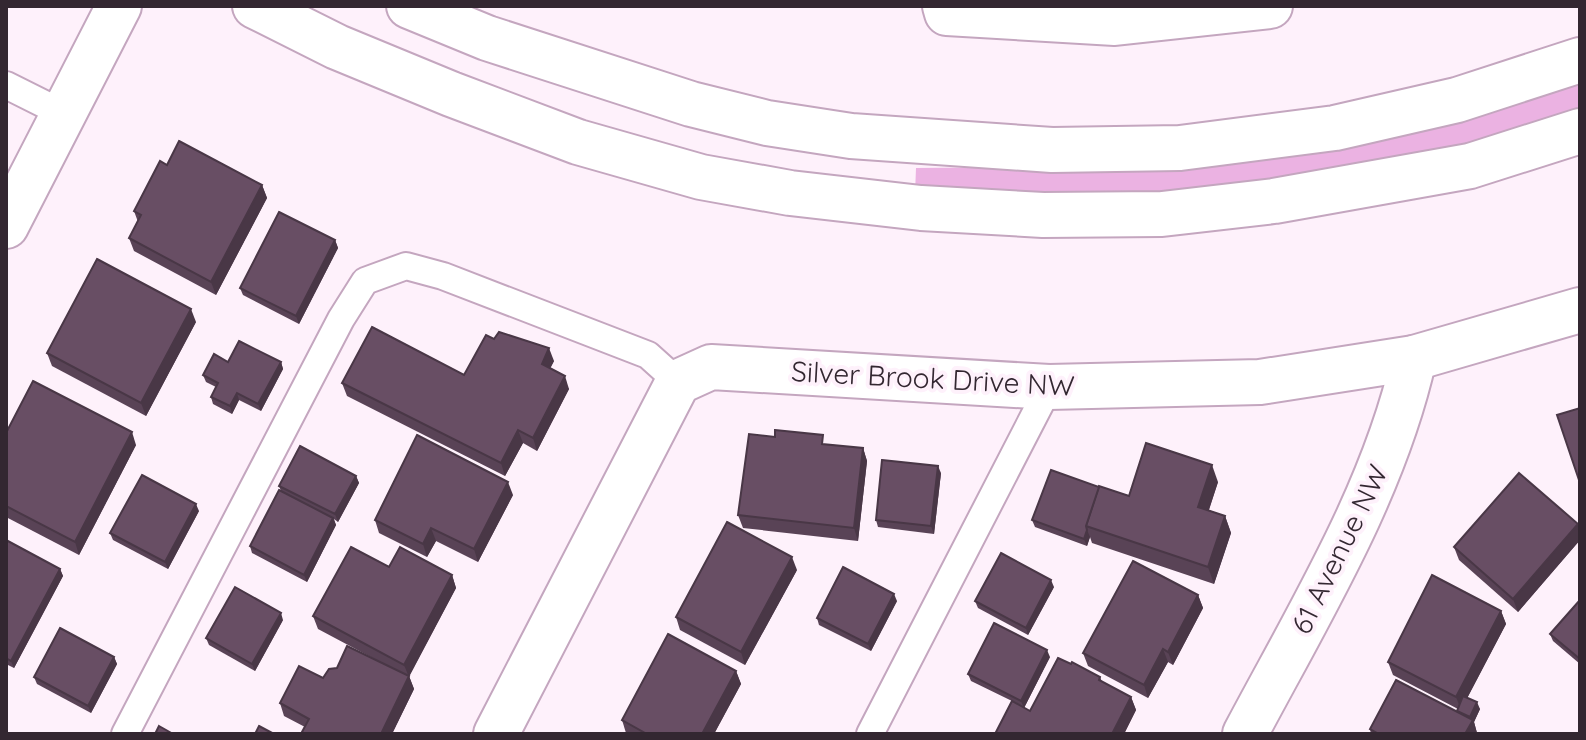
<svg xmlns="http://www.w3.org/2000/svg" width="1586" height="740" viewBox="0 0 1586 740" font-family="Quicksand,sans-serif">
<rect width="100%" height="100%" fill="#fef1fb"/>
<path fill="#ebb2e2" d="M1580 79V113L1490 141 1399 162 1148 197 915 194 916 168 1113 166Z"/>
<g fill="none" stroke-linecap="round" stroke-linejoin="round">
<defs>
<g id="service">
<path d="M6 85 64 114"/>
<path d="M125 734 341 319 365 281 406 266 443 276 648 355 678 382"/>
<path d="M870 734 1049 387"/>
</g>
<g id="minor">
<path d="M945 6 947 13 1115 23 1270 6"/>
<path d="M6 226 119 6"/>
<path d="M496 734 678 382 711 367 1049 387 1260 382 1414 358 1580 310"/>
<path d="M1245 734C1309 613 1384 492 1414 358"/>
</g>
<g id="tertiary">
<path d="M255 6 337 47 451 94 578 142 701 177 790 193 921 208 1043 215 1162 214 1274 201 1470 166 1580 131"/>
<path d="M409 6 487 38 691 104 767 123 851 136 1052 150 1180 148 1335 128 1457 100 1580 60"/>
</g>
</defs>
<use href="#service" stroke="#c4a6bf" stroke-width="30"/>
<use href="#minor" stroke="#c4a6bf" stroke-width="48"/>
<use href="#tertiary" stroke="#c4a6bf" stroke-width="48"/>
<use href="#service" stroke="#fff" stroke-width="26"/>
<use href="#minor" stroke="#fff" stroke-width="44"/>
<use href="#tertiary" stroke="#fff" stroke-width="44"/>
</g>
<g fill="#594356">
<path d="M167 165 262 185 267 198 216 295 134 251 129 238 138 222 134 211Z"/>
<path d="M335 240 338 248 299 324 243 295 240 288Z"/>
<path d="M196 322 146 416 52 366 47 353Z"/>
<path d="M494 339 554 361 550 368 569 389 537 451 523 443 505 476 347 396 342 383 464 375Z"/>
<path d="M228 362H281L283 369 261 411 239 400 232 414 213 404 211 397 216 387 206 382 203 375Z"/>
<path d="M6 433 136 445 79 555 6 517Z"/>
<path d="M826 444 863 448 867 461 858 541 743 528 738 515Z"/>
<path d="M941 473 934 534 878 527 876 520Z"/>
<path d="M356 476 359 483 338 522 334 519 336 525 307 582 252 553 250 546 281 491 279 486Z"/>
<path d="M1218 482 1209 510 1225 516 1231 533 1214 584 1092 543 1090 537 1087 546 1035 527 1032 520 1099 487 1129 496Z"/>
<path d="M513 495 478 562 436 541 427 557 379 533 375 520Z"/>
<path d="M199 511 168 569 113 540 110 533Z"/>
<path d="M1578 524 1580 530V540L1518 612 1459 560 1454 547Z"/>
<path d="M6 540 60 569 63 576 14 668 6 664Z"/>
<path d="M389 567 452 575 456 588 409 676 414 689 392 734H303L302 732 305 727 284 716 280 703 380 662 318 629 313 616Z"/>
<path d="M797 570 745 665 680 630 676 617Z"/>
<path d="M1054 587 1028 635 978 608 975 601Z"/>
<path d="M1198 595 1203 608 1173 665 1168 662 1148 698 1088 666 1083 653Z"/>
<path d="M1580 600V664L1553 641 1550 634Z"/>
<path d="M897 601 871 651 819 625 817 618Z"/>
<path d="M1501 611 1506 624 1467 698 1480 709 1474 722 1477 733V734H1371L1370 729 1457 711 1458 709 1393 675 1388 662Z"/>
<path d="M283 620 255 671 209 645 206 638Z"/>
<path d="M114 657 117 664 91 713 37 684 34 677Z"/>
<path d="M1050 657 1024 708 1030 711 1100 677 1102 682 1131 697 1136 710 1124 734H995L1012 701 971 681 968 674Z"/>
<path d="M736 671 741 684 714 734 626 733 622 720Z"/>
</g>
<g fill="#493746">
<path d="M262 185 267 198 216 295 211 282Z"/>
<path d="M335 240 338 248 299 324 296 316Z"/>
<path d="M191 309 196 322 146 416 141 403Z"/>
<path d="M549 348 554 361 546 377 542 364Z"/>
<path d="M281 362 283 369 261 411 258 404Z"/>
<path d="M565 376 569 389 537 451 533 438Z"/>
<path d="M237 393 239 400 232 414 230 406Z"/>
<path d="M518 430 523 443 505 476 501 463Z"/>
<path d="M132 432 136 445 79 555 75 542Z"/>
<path d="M863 448 867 461 858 541 854 528Z"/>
<path d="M1212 465 1218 482 1204 524 1198 507Z"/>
<path d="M938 466 941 473 934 534 931 526Z"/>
<path d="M356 476 359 483 338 522 335 514Z"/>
<path d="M508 482 513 495 478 562 474 549Z"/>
<path d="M196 504 199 511 168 569 165 562Z"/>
<path d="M1225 516 1231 533 1214 584 1208 567Z"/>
<path d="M333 518 336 525 307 582 304 575Z"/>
<path d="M1578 524 1580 530V540L1518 612 1513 599Z"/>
<path d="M431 528 436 541 427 557 423 544Z"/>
<path d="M1087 530 1090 537 1087 546 1084 539Z"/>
<path d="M792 557 797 570 745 665 741 652Z"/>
<path d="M60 569 63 576 14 668 11 661Z"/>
<path d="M452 575 456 588 409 677 404 665Z"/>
<path d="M1051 580 1054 587 1028 635 1026 628Z"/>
<path d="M894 594 897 601 871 651 868 644Z"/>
<path d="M1198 595 1203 608 1173 665 1168 652Z"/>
<path d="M1501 611 1506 624 1461 710 1456 697Z"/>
<path d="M281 613 283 620 255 671 252 664Z"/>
<path d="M1163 649 1168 662 1148 698 1144 685Z"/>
<path d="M1047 650 1050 657 1024 708 1021 701Z"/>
<path d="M114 657 117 664 91 713 88 706Z"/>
<path d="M736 671 741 684 714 734H702Z"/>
<path d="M409 676 414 689 392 734H381Z"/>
<path d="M1131 697 1136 710 1124 734H1112Z"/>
<path d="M1477 702 1480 709 1474 722 1477 733V734H1465L1470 717Z"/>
</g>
<g fill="#684e64" stroke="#493746" stroke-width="2">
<path d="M179 141 262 185 211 282 129 238 141 215 134 211 160 161 167 165Z"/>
<path d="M279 212 335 240 296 316 240 288Z"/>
<path d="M97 259 191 309 141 403 47 353Z"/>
<path d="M372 327 464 375 486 335 494 339 499 332 549 348 542 364 565 376 533 438 518 430 501 463 342 383Z"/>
<path d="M239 341 281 362 258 404 237 393 230 406 211 397 218 383 203 375 214 354 228 362Z"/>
<path d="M33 381 132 432 75 542 6 506V433Z"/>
<path d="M1580 408V483L1557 415Z"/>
<path d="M775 430 823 435 822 444 863 448 854 528 738 515 749 434 775 437Z"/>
<path d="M417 435 508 482 474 549 431 528 423 544 375 520Z"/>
<path d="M1146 443 1212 465 1198 507 1225 516 1208 567 1086 526 1099 486 1129 496Z"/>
<path d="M300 446 356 476 335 514 279 486Z"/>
<path d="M882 460 938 466 931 526 876 520Z"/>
<path d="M1051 470 1099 487 1086 526 1087 530 1084 539 1032 520Z"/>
<path d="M1519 473 1578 524 1513 599 1454 547Z"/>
<path d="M142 475 196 504 165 562 110 533Z"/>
<path d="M279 490 333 518 304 575 250 546Z"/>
<path d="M727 522 792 557 741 652 676 617Z"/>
<path d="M6 540 60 569 11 661 6 658Z"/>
<path d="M351 547 389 567 400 547 452 575 404 665 313 616Z"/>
<path d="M1001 553 1051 580 1026 628 975 601Z"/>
<path d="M1133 561 1198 595 1168 652 1163 649 1144 685 1083 653Z"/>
<path d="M843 567 894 594 868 644 817 618Z"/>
<path d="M1432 575 1501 611 1456 697 1388 662Z"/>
<path d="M235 587 281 613 252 664 206 638Z"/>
<path d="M1580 600V659L1550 634Z"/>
<path d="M994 623 1047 650 1021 701 968 674Z"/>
<path d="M60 628 114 657 88 706 34 677Z"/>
<path d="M668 634 736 671 702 734H647L622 720Z"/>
<path d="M347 646 409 676 381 734H305L302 732 309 719 280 703 299 666 323 678 329 669 337 668Z"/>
<path d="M1058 658 1071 664 1072 662 1100 677 1099 680 1131 697 1112 734H995L1012 701 1030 711Z"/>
<path d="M1396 680 1473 720 1465 734H1379L1370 729Z"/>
<path d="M1463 696 1477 702 1470 717 1457 711Z"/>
<path d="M159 726 173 734H155Z"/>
<path d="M259 726 274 734H255Z"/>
</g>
<g text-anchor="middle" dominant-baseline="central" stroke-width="8" stroke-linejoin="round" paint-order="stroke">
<g font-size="28" fill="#332731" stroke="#fef1fb">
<text transform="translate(933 378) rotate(3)">Silver Brook Drive NW</text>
<text transform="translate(1339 549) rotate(-64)">61 Avenue NW</text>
</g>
</g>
<rect width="1586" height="740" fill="none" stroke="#332731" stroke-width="16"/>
</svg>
